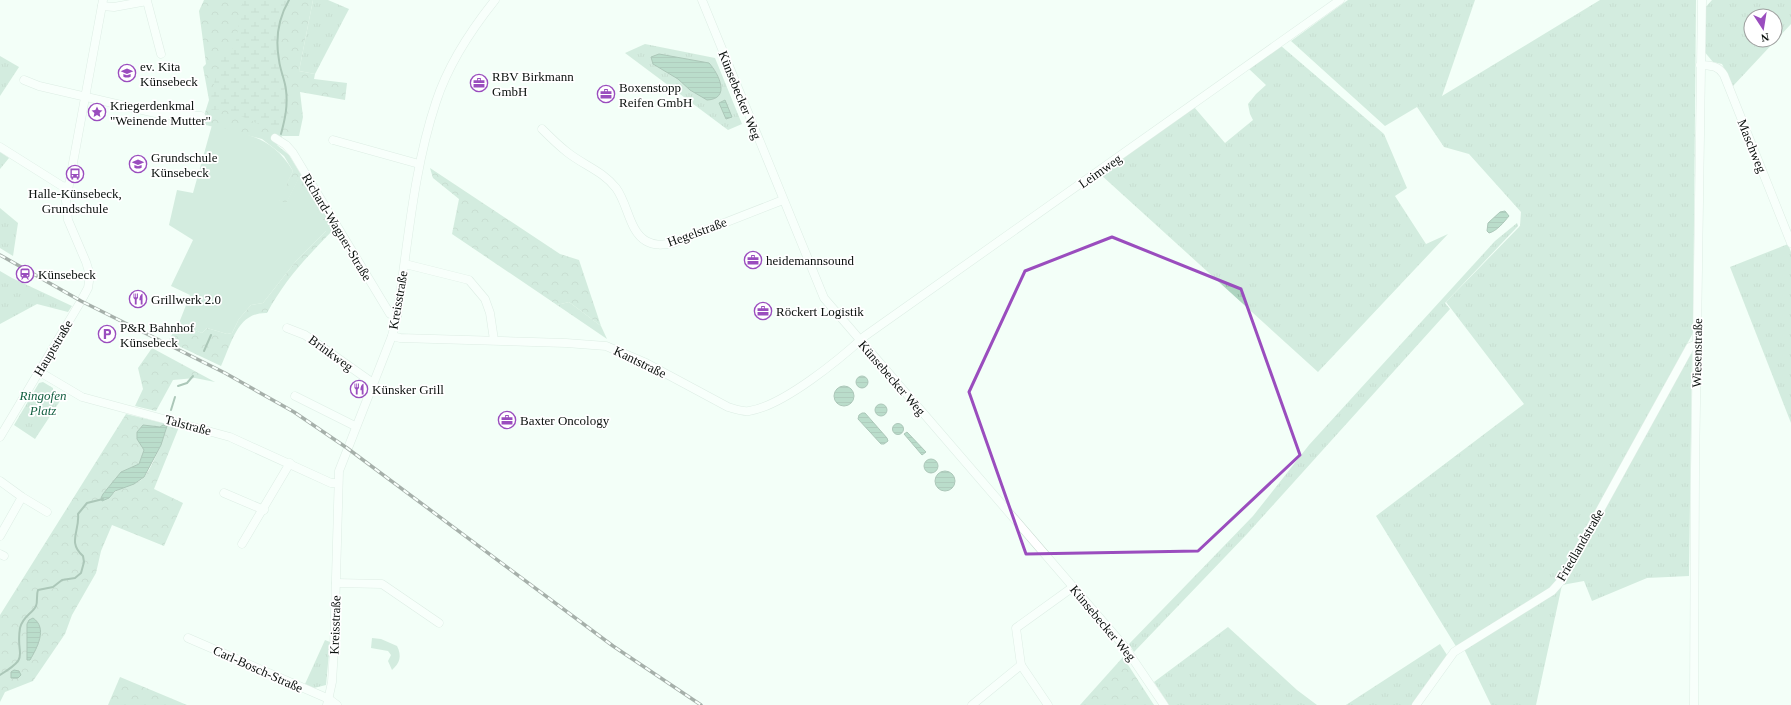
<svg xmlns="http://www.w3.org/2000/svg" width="1791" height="705" viewBox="0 0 1791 705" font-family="'Times New Roman',serif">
<defs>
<pattern id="grass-tufts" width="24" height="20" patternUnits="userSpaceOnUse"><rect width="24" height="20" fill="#aed5c0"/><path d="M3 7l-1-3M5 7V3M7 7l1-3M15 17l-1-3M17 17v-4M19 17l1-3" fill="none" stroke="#94b6a4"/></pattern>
<pattern id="forest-crowns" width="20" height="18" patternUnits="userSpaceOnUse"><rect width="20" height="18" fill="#aed5c0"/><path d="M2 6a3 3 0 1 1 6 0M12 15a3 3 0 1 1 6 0" fill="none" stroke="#94b6a4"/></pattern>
<pattern id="wetland-marsh" width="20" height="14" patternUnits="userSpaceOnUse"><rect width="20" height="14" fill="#aed5c0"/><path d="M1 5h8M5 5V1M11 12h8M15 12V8" fill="none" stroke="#94b6a4"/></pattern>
<pattern id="water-rules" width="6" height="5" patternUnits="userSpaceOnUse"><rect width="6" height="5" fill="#76b495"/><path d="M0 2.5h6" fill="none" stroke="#5f9178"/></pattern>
</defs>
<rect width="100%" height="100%" fill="#f3fff8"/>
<g fill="url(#grass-tufts)" fill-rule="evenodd">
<path d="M313 0H328L349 9 315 74 299 71Z"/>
<path d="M1348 0H1475L1442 96 1600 0H1696L1693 333 1561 573 1553 586 1457 648 1376 516 1524 404 1446 302 1520 226 1521 212 1469 154 1444 147 1417 107 1385 126 1291 41Z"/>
<path d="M1712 0H1791V24L1733 86 1722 64 1713 62 1703 50 1704 9ZM1751 16H1775V40H1751Z"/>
<path d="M645 44 715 58 742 124 728 130 625 53Z"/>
<path d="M1280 45 1384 134 1407 188 1395 196 1426 244 1448 234 1318 372 1100 174 1194 107 1225 143 1253 120 1250 114 1248 104 1256 94 1266 85 1248 68Z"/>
<path d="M0 56 19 67 0 96Z"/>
<path d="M0 152 9 158 0 169V182Z"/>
<path d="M0 208 18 223 13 256 0 248Z"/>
<path d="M1517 223 1518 226 1445 303 1450 309 1247 534 1134 652 1129 644 1253 516 1309 445 1495 241Z"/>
<path d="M1788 244 1791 252V423L1730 267Z"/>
<path d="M0 271 12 278 72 306 68 312 37 304 0 324Z"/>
<path d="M569 302 601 326 607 339 557 305Z"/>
<path d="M1689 353 1692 354 1689 576 1647 578 1592 601 1584 581 1562 585 1536 705H1491L1464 649 1553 593Z"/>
<path d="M43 382 53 388V390L64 395 35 439 14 425 39 383Z"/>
<path d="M1228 627 1297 690 1317 705H1169L1154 682Z"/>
<path d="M325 640 330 642 326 685 314 688 305 684Z"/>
<path d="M1440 644 1447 655 1433 681 1415 705H1346Z"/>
</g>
<g fill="url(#forest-crowns)" fill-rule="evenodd">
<path d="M204 0H313L299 71 315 74 314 79 347 83 345 100 300 92 303 117 299 136H282L277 145 289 155 334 229C307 257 286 278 267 313 237 312 232 343 221 366L168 341 179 323 202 333 207 328 227 334 232 333 239 319 251 305 263 303 296 261 326 231 298 180 286 204 278 200 293 171 284 156 262 139 190 121 203 119 209 100 203 67 206 64 199 11Z"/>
<path d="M430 168 560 254 579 260 601 326 569 302 557 305 452 234 459 199 433 178Z"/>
<path d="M152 348 215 382 195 378 173 380 156 411 135 406 143 389 138 368Z"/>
<path d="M126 414 179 427 154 489 183 503 164 546 112 525 101 551 96 573 72 615 65 634 33 681 5 692 0 702V615ZM143 425 158 427 167 426C164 438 150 474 141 480 130 487 117 487 109 498L103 494 121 472 139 464 144 450 137 432Z"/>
<path d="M1123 657 1154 705H1080Z"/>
<path d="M120 677 187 705H108Z"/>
</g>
<path fill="url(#wetland-marsh)" d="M243 0H289C278 19 275 38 279 60 280 70 285 80 286 90 288 106 285 119 281 134L225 109 212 110 209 107 221 52 225 50 230 51 235 46Z"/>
<g fill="#aed5c0">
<path d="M212 125C247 135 272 136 293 171L279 200 286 203 298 179 326 224V231L296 261 263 303 251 305 239 319 232 333 227 334 207 328 202 333 179 323 190 295 171 286 193 240 169 225 177 190 193 193Z"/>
<path d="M372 638 381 639 397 646C402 656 400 663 392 670L388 661 391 655 388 651 371 648Z"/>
</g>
<g fill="url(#water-rules)" stroke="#56836c">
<path d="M659 54 709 63C719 74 731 99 707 100L690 90 678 79 653 64 651 57Z"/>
<path d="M725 100 732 117 726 119 719 103Z"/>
<path d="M1505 211 1509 216C1504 222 1497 231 1489 233L1487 231 1488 223 1500 212Z"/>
<circle cx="862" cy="382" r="6"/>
<circle cx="844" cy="396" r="10"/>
<circle cx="881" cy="410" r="6"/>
<path d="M862 413H865L887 438 888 441 884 444H881L858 419 859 415Z"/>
<circle cx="898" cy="429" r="5.5"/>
<path d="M143 425 160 427 163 425 167 426 161 445 144 477 134 484 115 491 109 498 102 501 101 498 103 494 121 472 139 464 144 450 137 439V432Z"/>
<path d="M907 432 926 452 922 455 904 434Z"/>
<circle cx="931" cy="466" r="7"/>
<circle cx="945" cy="481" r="10"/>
<path d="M33 618C48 628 37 648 30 660H27V624L29 620Z"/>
<path d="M14 670 19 671 21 675 18 678H11V672Z"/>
</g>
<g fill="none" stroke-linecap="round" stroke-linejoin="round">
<g stroke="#56836c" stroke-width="2">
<path d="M281 134C285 119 288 106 286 90 285 80 280 70 279 60 275 38 278 19 289 0"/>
<path d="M204 351 211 335"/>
<path d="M178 386 187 383 193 376"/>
<path d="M171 410 175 397"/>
<path d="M0 675C32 655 15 658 20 628 23 616 32 614 36 606 38 601 36 595 38 590L53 587 62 580 75 578 81 573 84 562 83 556C67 542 80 531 78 514L87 503 103 499"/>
</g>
<defs>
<g id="minor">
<path d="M702 0 824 298 1124 646 1164 705"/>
<path d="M102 6 114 7 147 1 161 54"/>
<path d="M1700 65C1711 66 1718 65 1724 75L1791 243"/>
<path d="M24 80 39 86 164 115 201 116"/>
<path d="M542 129C550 137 558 145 567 152 583 165 603 171 616 188 628 204 629 231 646 241 655 246 663 245 673 243L783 200"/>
<path d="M275 138 286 145 293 153 390 314 397 316"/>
<path d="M333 140 419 164"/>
<path d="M0 147 62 186 68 187"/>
<path d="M405 264 469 280 485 299 490 313 494 340"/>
<path d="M287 328 305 335 373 383"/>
<path d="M392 336 400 338 566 343 606 346 646 363 728 407C735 409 742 412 749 411 783 406 840 359 865 336L1340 0"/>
<path d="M38 371 82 397 230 437 331 483H337"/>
<path d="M295 396 355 426"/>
<path d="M0 437 81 301 88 288 90 275 86 262 68 220 66 201 103 0"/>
<path d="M0 481 22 497 47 512"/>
<path d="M224 493 264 510"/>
<path d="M0 536 22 497"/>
<path d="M242 544 290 463"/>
<path d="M0 554 4 556"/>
<path d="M336 583 382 584 439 623"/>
<path d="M188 638 329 699 337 705"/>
<path d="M1021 665 1048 705"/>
<path d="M327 705 332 682 334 649 339 471 392 336 397 316C408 245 413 171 436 102 448 65 471 30 495 0"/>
<path d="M972 705 1021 665 1016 628 1073 587"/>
<path d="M1416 705 1454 652 1552 591 1561 581 1690 347 1697 344"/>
<path d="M1694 705 1695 470 1702 0"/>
</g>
</defs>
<use href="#minor" stroke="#c5d8ce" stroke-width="9"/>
<use href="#minor" stroke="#fff" stroke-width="8"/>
<defs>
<path id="rail" d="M0 255 81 301 225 373 294 412 347 448 613 646 701 705"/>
</defs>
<use href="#rail" stroke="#4a514d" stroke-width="3.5"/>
<use href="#rail" stroke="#fff" stroke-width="2" stroke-dasharray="6" stroke-linecap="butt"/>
</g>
<path d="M0 0H1791V705H0ZM1112 237 1241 289 1300 455 1198 551 1026 554 969 392 1025 271Z" fill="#f3fff8" fill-opacity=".55" fill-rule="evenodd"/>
<path fill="none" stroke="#9a4dbe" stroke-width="3" stroke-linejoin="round" d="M1112 237 1241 289 1300 455 1198 551 1026 554 969 392 1025 271Z"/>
<defs>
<symbol id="school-ring" viewBox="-11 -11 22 22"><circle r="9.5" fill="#fff" stroke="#9a4dbe" stroke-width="1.5"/><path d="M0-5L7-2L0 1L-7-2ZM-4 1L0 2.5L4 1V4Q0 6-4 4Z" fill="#9a4dbe"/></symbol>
<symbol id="office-ring" viewBox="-11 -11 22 22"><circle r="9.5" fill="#fff" stroke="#9a4dbe" stroke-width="1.5"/><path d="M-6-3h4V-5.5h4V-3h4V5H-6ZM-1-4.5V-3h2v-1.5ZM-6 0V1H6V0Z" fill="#9a4dbe"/></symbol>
<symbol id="sight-ring" viewBox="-11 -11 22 22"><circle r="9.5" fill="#fff" stroke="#9a4dbe" stroke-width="1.5"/><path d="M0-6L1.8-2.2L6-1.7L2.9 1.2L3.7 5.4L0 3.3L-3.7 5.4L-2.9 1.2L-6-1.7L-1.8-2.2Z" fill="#9a4dbe"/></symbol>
<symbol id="bus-ring" viewBox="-11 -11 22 22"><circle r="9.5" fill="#fff" stroke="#9a4dbe" stroke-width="1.5"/><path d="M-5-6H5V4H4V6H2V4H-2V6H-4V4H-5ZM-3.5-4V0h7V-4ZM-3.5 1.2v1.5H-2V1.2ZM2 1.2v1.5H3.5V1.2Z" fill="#9a4dbe"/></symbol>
<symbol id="station-ring" viewBox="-11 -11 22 22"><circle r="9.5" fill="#fff" stroke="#9a4dbe" stroke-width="1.5"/><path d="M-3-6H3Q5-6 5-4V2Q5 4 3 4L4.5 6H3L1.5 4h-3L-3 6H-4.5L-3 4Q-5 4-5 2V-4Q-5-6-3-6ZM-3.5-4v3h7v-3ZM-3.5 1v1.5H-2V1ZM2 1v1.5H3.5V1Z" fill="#9a4dbe"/></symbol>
<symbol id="restaurant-ring" viewBox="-11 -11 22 22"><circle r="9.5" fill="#fff" stroke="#9a4dbe" stroke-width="1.5"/><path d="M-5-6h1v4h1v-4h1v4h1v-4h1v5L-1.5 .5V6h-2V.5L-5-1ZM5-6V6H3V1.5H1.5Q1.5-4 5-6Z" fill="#9a4dbe"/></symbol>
<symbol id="parking-ring" viewBox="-11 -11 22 22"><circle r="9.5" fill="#fff" stroke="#9a4dbe" stroke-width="1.5"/><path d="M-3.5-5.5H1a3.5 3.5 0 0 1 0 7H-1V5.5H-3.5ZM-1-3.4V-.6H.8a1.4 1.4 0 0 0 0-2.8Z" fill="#9a4dbe"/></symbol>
</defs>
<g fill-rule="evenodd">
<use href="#school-ring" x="117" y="63" width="20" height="20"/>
<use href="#office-ring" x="469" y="73" width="20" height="20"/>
<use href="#office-ring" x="596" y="84" width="20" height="20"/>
<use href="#sight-ring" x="87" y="102" width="20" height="20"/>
<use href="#school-ring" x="128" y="154" width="20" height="20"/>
<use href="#bus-ring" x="65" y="164" width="20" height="20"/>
<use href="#office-ring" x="743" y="250" width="20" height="20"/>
<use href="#station-ring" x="15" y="264" width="20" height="20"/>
<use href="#restaurant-ring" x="128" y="289" width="20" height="20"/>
<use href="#office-ring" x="753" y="301" width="20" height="20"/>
<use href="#parking-ring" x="97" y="324" width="20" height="20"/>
<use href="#restaurant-ring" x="349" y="379" width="20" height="20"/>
<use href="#office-ring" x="497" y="410" width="20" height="20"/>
</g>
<g text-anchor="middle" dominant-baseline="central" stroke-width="3.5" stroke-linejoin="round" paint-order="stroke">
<g font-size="13" fill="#0a100d" stroke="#fff" text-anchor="start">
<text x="140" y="66">ev. Kita<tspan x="140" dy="15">Künsebeck</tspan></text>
<text x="492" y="76">RBV Birkmann<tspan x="492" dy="15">GmbH</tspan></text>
<text x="619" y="87">Boxenstopp<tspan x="619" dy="15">Reifen GmbH</tspan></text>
<text x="110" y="105">Kriegerdenkmal<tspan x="110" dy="15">"Weinende Mutter"</tspan></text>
<text x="151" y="157">Grundschule<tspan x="151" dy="15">Künsebeck</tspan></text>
<text x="75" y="193" text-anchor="middle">Halle-Künsebeck,<tspan x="75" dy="15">Grundschule</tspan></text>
<text x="766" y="260">heidemannsound</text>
<text x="38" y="274">Künsebeck</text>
<text x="151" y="299">Grillwerk 2.0</text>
<text x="776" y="311">Röckert Logistik</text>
<text x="120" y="327">P&amp;R Bahnhof<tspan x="120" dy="15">Künsebeck</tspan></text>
<text x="372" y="389">Künsker Grill</text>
<text x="520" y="420">Baxter Oncology</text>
</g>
<g font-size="13" fill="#0a100d" stroke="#fff">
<text transform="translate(740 95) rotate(68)">Künsebecker Weg</text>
<text transform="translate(1752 146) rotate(68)">Maschweg</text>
<text transform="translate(1100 171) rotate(-35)">Leimweg</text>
<text transform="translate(337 227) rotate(59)">Richard-Wagner-Straße</text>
<text transform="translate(697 232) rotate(-20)">Hegelstraße</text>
<text transform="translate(398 300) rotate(-80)">Kreisstraße</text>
<text transform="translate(53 348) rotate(-59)">Hauptstraße</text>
<text transform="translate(331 353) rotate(36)">Brinkweg</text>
<text transform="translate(1697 353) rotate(-89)">Wiesenstraße</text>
<text transform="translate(640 362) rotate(26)">Kantstraße</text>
<text transform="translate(892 378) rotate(49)">Künsebecker Weg</text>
<text transform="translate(188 425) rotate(15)">Talstraße</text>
<text transform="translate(1580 545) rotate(-60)">Friedlandstraße</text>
<text transform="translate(1103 623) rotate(50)">Künsebecker Weg</text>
<text transform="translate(335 625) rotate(-88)">Kreisstraße</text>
<text transform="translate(258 669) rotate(24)">Carl-Bosch-Straße</text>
</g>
<g font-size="13" font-style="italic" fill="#146042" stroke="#fff">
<text x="43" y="395">Ringofen<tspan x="43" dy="15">Platz</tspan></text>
</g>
</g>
<g transform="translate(1763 28) rotate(168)"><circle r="19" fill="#ffffff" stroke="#9d9f9e"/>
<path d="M0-3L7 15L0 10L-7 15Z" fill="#9a4dbe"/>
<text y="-6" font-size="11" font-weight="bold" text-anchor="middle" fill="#0a100d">N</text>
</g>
</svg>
